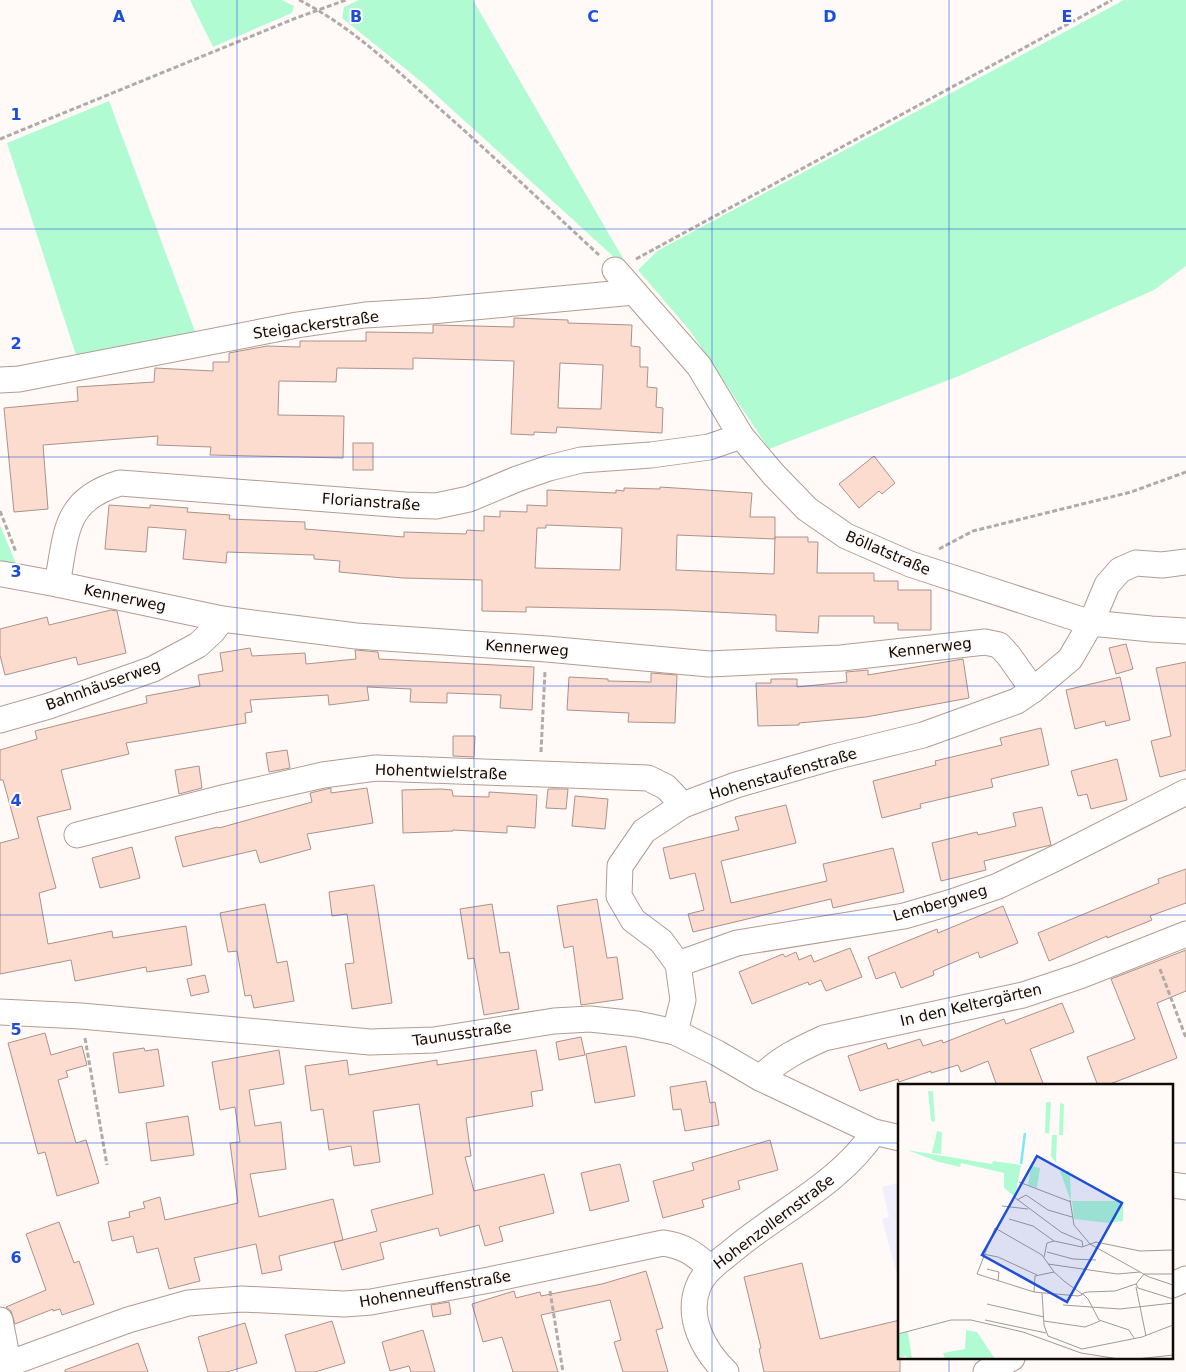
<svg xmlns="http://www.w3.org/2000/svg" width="1186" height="1372" viewBox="0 0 1186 1372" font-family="'DejaVu Sans',sans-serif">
<rect width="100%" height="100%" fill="#fffaf7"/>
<path fill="#f1effc" d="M900 1182V1286L882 1219 889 1217 882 1187Z"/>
<g fill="#b1fbd3">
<path d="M190 0H282L294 6 292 13 213 47Z"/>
<path d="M359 0H473L624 260 615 258 423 83 342 18 344 7Z"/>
<path d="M1124 0H1186V266L1154 290 959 376 769 449 691 332 638 270 657 251Z"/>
<path d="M109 101 196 334 77 358 7 143Z"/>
<path d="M0 525 17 566 0 564Z"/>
</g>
<g fill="#fddcd0" stroke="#aa928a" fill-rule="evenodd">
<path d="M514 318 568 320V323L632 325 631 346 640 347V367H648L647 387 657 388 656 407 663 408 662 433 557 427 556 433 534 432V435L511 434 514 361 413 358V369L337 368 336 382 279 381 278 415 344 416 343 458 210 455 211 447 157 445 158 436 43 445 48 509 14 512 4 408 78 401 77 387 154 382 155 368 213 371V362H229V353L267 346 300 347V341H366V332L433 333V325H435L514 327ZM560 363 603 365 601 409 558 408Z"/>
<rect x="353" y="443" width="20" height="27"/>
<path d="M874 456 895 483 882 494 879 491 859 508 839 484Z"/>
<path d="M660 487 752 493 750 517H775V537H808V542H818L817 573H874V581H898V590H931V630H898V623H874V616H819L818 633 776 631V615L674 610 526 607V612L482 611V580L403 578 339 572 340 561 314 559V555L227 552 226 563 183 559 186 530 148 527 146 552 105 549 109 505 150 508V505L188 508 187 512 230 515 229 519 305 522V529L404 537V532L466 534 467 530 484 531V516L500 517V511L527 512V505L547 506V490L616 493V490L624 491V488L660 489ZM546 525 622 528 620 570 535 568 537 528H546ZM677 535 775 539V537L774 574 676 570Z"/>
<path d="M111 610 117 611 126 653 78 665 76 657 5 675 0 655V629L47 617 49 625Z"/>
<path d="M1126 644 1133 669 1116 674 1109 648Z"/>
<path d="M250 648 252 656 305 653 306 664 356 659 355 650 378 652 379 659 534 667 532 710 500 708 501 695 447 693V703L410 702 411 689 367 687 369 700 329 705 328 695 250 700 252 712 245 713 246 723 126 743 129 754 61 770 71 809 37 817 56 888 39 893 48 944 112 931 113 938 186 926 192 965 147 972 146 967 75 981 71 960 0 974V843L19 838 3 780H0V750L37 739 35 731 147 703 146 696 200 686 198 675 223 671 220 653Z"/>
<path d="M963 659 969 698 866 717 799 723V725L758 726 756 683H771V679H797V687L847 682 846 672 868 670V675Z"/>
<path d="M1186 662V770L1160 777 1151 741 1171 736 1156 668Z"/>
<path d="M651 673 677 675 675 723 628 722 629 713 567 710 569 677 608 679V681L651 682Z"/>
<path d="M1120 677 1130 720 1106 726 1105 721 1075 729 1066 690Z"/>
<path d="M1041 728 1049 765 991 779 993 787 920 804 921 808 882 818 873 781 936 765 935 761 1002 745 1000 738Z"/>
<path d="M453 736H475L474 757 453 756Z"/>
<path d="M287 750 290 768 269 772 266 753Z"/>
<path d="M1117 759 1127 800 1091 809 1087 794 1078 796 1071 771Z"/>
<path d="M199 766 202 788 179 794 175 770Z"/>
<path d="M331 788V793L367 788 373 823 307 834 311 849 260 863 256 850 183 867 175 837 218 827 219 828 312 802 310 793Z"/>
<path d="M441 789 452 790 453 796 489 797V792L537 795 535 828 507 826V833L453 830V831L403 833 402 790Z"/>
<path d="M548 789H568L566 809 546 808Z"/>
<path d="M575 796 608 799 605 829 572 826Z"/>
<path d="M786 805 796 843 721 861 731 903 827 881 823 864 893 848 904 892 833 908 831 899 693 932 688 914 704 910 695 873 670 879 663 848 739 830 735 817Z"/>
<path d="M1042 807 1051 845 984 861 986 870 941 881 932 843 977 832 978 835 1016 826 1013 813Z"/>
<path d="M132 847 140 878 100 888 92 858Z"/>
<path d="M1186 869V903L1150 916 1152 920 1107 938V936L1049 961 1038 933 1159 883 1158 879Z"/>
<path d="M374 885 392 1003 352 1009 345 964 354 963 347 914 332 916 329 892Z"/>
<path d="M597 899 607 958 617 957 623 999 581 1005 573 946 564 948 557 906Z"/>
<path d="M265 904 277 963 287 961 294 1001 254 1008 251 995 245 996 237 951 228 952 220 913Z"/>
<path d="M492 904 500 953 509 952 519 1009 484 1015 474 958 468 959 460 909Z"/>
<path d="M1003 906 1018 943 980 958 978 952 933 971 934 975 901 988 895 972 876 979 868 957 937 929 938 933Z"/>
<path d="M850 948 862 977 826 991 821 980 809 985 808 982 752 1004 739 972 783 954 785 957 796 952 799 960 811 955 814 962Z"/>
<path d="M1186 950V991L1157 1003 1177 1058 1105 1086H1098L1087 1057 1135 1039 1111 979Z"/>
<path d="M205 975 209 992 191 996 187 979Z"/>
<path d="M1062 1003 1074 1032 1030 1049 1044 1086H997L988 1061 961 1072 958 1065 931 1073V1071L899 1082 898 1079 860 1091 848 1056 886 1043 888 1049 920 1039 923 1046 942 1040 943 1043 1004 1019 1006 1024Z"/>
<path d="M45 1033 51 1055 82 1046 87 1065 66 1071 68 1077 58 1080 76 1143 86 1140 99 1183 57 1196 45 1152 38 1154 8 1043Z"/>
<path d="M581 1037 585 1055 559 1060 556 1042Z"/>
<path d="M626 1046 635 1096 595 1103 586 1054Z"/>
<path d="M144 1048 145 1051 158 1049 164 1086 119 1093 113 1053Z"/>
<path d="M279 1050 284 1084 249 1090 255 1126 281 1122 286 1169 250 1174 259 1217 333 1199 343 1240 377 1231 371 1210 433 1194 419 1104 373 1111 380 1162 354 1166 351 1146 329 1150 323 1109 311 1111 305 1066 347 1060 349 1075 437 1060V1065L536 1050 543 1090 531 1092 533 1106 466 1118 471 1156 465 1157 474 1191 544 1174 554 1213 499 1227 503 1241 485 1246 479 1225 440 1236 438 1228 380 1243 384 1259 342 1270 334 1242 343 1240 279 1256 282 1270 262 1274 256 1244 194 1258 200 1281 169 1289 158 1248 137 1253 133 1236 112 1241 108 1222 130 1217 129 1212 145 1208 143 1202 160 1197 165 1220 238 1203 230 1143 240 1142 235 1107 220 1110 212 1062Z"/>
<path d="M706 1081 710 1103 715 1102 719 1125 685 1131 681 1109 673 1110 670 1087Z"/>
<path d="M188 1116 194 1155 151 1161 146 1123Z"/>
<path d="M770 1140 778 1170 738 1181 740 1189 702 1200 704 1207 663 1218 653 1181 694 1170 692 1163Z"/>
<path d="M620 1164 629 1201 590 1211 581 1173Z"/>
<path d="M59 1222 74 1263 79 1261 94 1304 62 1315 60 1309 53 1311V1309L15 1324 11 1311 6 1307 46 1290 26 1234Z"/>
<path d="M802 1263 820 1339 900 1320V1372H764L759 1349 761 1348 744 1277Z"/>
<path d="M646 1271 663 1328 656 1330 668 1372H623L614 1342 621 1340 610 1300 541 1315 558 1372H513L502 1337 483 1342 472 1304 514 1291 516 1298 540 1292 541 1296 602 1284Z"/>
<path d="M449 1302 451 1314 433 1317 431 1305Z"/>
<path d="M332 1321 345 1363 315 1372H296L285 1335Z"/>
<path d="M245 1323 257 1363 227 1372H208L198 1337Z"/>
<path d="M423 1330 435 1372H411L409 1366 390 1371 382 1342Z"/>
<path d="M138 1343 148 1372H65V1370Z"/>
</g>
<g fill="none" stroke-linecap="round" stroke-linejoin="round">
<defs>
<g id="street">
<path d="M615 270 699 366 741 436 774 475 807 509 846 536 910 564 1091 623 1151 629 1186 631"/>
<path d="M0 380 19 379 297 325 365 315 431 311 634 292"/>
<path d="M2 574 57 584 222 619 356 636 547 649 709 664 841 658 985 642 999 645 1009 656 1033 690"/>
<path d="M57 584C67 533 63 500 120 483L405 505 436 506 469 499 517 479 549 468 581 460 651 455 709 447 741 436"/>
<path d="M0 720 49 706 153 669 198 645 213 631 222 619"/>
<path d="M77 835 218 799 323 775 376 768 648 778 666 787 683 805"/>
<path d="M678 964 737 943 904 916 952 902 998 886 1058 857 1186 792"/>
<path d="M0 1012 81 1016 370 1042 434 1040 554 1021 590 1019 637 1024 675 1032 717 1053 760 1078 874 1132 900 1138"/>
<path d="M675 1032 683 1000 678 964 661 941 633 920 619 896 620 866 644 831 683 805 736 785 834 757 923 735 1017 701 1033 690 1070 659 1091 623 1107 585 1120 570 1136 563 1162 565 1186 562"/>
<path d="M760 1078C780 1058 800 1049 824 1038L1023 995 1080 976 1186 934"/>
<path d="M1172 1185 1186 1187"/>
<path d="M1172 1285 1186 1279"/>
<path d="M0 1320 10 1372"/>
<path d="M8 1364 128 1320 188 1303 242 1299 344 1304 371 1302 489 1280 663 1243C685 1246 694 1254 711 1268"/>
<path d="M726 1372C704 1351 686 1318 698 1287 704 1271 720 1261 732 1251 778 1212 841 1183 874 1132"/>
<path d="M986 1372 1012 1358"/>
</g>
</defs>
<use href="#street" stroke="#b29c91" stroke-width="27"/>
<g stroke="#b0aba8" stroke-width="3" stroke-dasharray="5 2.5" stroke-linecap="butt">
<path d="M299 0C349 25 390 64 431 101 488 151 543 203 599 255"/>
<path d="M0 139 296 18 346 0"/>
<path d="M636 259 1112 0"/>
<path d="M0 511 16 552"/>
<path d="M939 549 973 531 1131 492 1186 472"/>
<path d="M541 752 545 671"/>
<path d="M1160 969 1186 1038"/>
<path d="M85 1038 107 1165"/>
<path d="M550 1291 563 1372"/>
</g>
<use href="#street" stroke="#fff" stroke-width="25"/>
</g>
<path fill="none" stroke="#1d4ed8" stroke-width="1" stroke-opacity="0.55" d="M237 0V1372M474 0V1372M712 0V1372M949 0V1086M0 229H1186M0 457H1186M0 686H1186M0 915H1186M0 1143H900M1172 1143H1186M949 1358V1372"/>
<g text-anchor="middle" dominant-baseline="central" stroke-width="4" stroke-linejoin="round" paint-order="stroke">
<g font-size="15" fill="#110a06" stroke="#fffaf7">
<text transform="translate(316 325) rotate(-8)">Steigackerstraße</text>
<text transform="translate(371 502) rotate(4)">Florianstraße</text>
<text transform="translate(888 553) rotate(23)">Böllatstraße</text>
<text transform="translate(125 598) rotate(12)">Kennerweg</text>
<text transform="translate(527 648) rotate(4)">Kennerweg</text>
<text transform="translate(930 648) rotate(-7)">Kennerweg</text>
<text transform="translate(103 685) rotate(-20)">Bahnhäuserweg</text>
<text transform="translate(441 772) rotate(2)">Hohentwielstraße</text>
<text transform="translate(783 774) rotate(-16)">Hohenstaufenstraße</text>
<text transform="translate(940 903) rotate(-16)">Lembergweg</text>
<text transform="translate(971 1005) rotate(-13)">In den Keltergärten</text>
<text transform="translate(462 1034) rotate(-8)">Taunusstraße</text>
<text transform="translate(774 1222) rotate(-37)">Hohenzollernstraße</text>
<text transform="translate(435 1289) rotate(-10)">Hohenneuffenstraße</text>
</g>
</g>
<g transform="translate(898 1084)">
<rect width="275" height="275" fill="#fffaf7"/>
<path d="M30 7H35L37 38 33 37ZM148 18H153L151 50 147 49ZM162 19 166 20 165 51H161ZM39 47 44 48 43 70 34 69ZM154 51H159L158 79 153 72ZM9 66 94 80 95 77 123 81 117 113 106 104V89L63 79 62 83 41 78ZM133 82 142 84 139 104 130 101ZM162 87H172L173 115H172ZM174 117H225V137L210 139 176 135ZM68 246 79 248 97 275H47L45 269 67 265ZM10 248 14 275 7 272 0 275V251Z" fill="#b1fbd3"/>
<path fill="none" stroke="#7de7f6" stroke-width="2.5" d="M123 80 127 49"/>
<path fill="none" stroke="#a09a97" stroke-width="1" d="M121 98 173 118M116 113 163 148 184 157 185 163M119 116 128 111 150 126 174 133M172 116 176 141 192 160 251 193 275 201M104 122 130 125M111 135 135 142 156 157M149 168 175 175 198 176M85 170 100 173 139 191M146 173 149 159 156 157 184 163 198 158 242 167 275 166M150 180 219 190 242 188M89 185 101 188 100 197M246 190 238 200 240 204 275 215M246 190H275M238 203 248 252M136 208 137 192 156 188M144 209 146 241 150 252 184 265 244 253 275 241M89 220 146 233M165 221 222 225 275 219M87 236 148 249M146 237 187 243 202 237M0 250 53 236H73L125 248 183 269 221 275M236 254 231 246 201 236 190 215 186 211 184 210 180 207 170 200 166 197 156 188 144 171 97 144 79 190 136 208 180 212 183 211H184V210L186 209 189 208 217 207 238 200M239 275 275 271"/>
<path fill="#1d4ed8" fill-opacity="0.15" stroke="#1d4ed8" stroke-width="2.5" d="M139 72 224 119 169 218 84 171Z"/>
<rect width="275" height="275" fill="none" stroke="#110a06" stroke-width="2.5"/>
</g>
<g font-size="16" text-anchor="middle" font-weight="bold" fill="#1d4ed8" stroke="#fffaf7" stroke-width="4" stroke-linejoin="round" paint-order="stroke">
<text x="119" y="22">A</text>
<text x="356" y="22">B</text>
<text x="593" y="22">C</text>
<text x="830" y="22">D</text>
<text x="1067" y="22">E</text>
<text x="16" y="120">1</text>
<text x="16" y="349">2</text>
<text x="16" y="577">3</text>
<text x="16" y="806">4</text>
<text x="16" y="1035">5</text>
<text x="16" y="1263">6</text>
</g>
</svg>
